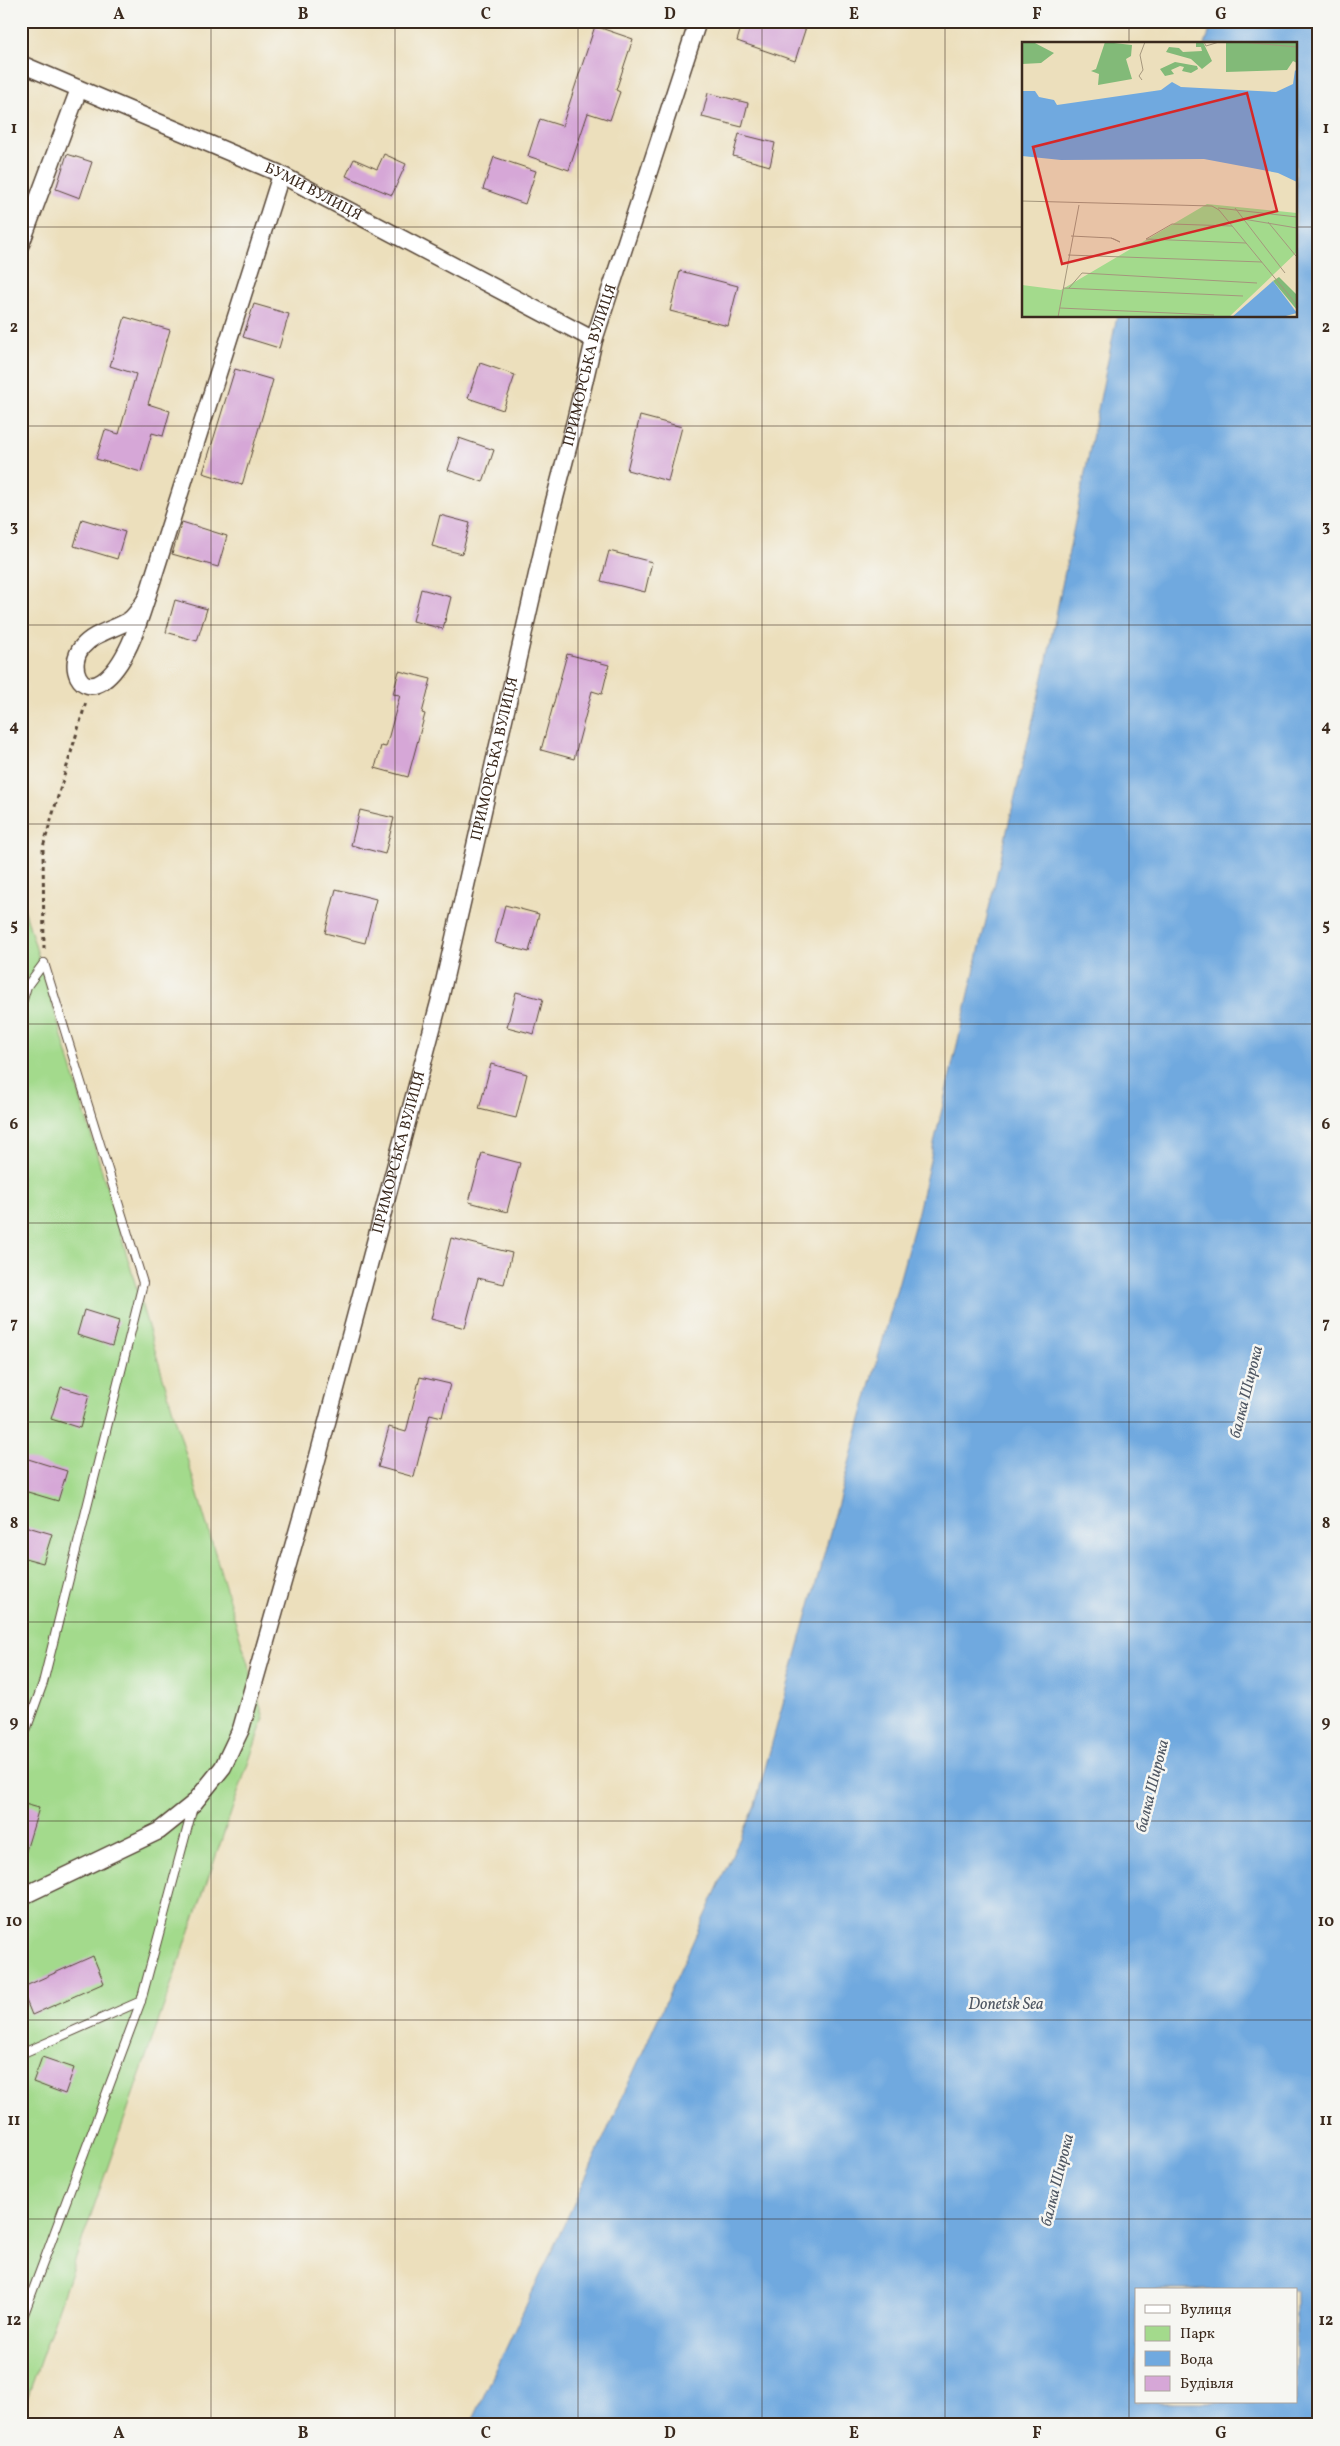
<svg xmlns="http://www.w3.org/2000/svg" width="1340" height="2446" viewBox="0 0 1340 2446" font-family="Vollkorn,serif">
<rect width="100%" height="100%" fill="#f6f6f2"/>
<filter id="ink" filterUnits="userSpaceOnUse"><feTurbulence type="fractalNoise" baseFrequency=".02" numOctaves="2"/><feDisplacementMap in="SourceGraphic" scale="10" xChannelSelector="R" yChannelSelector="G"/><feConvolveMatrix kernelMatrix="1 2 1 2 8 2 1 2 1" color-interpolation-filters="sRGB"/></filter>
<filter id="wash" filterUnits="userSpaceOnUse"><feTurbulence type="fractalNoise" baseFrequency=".0096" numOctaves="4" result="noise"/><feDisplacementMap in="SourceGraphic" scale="20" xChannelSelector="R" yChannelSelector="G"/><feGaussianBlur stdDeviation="1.12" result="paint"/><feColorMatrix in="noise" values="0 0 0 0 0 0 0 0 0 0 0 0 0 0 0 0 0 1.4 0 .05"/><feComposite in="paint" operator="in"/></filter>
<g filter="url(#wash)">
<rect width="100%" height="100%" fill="#ecdfbc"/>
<path fill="#a3da8c" stroke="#6f8255" d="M21 898 264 1718 21 2416Z"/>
<path fill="#70a9df" stroke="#566a7e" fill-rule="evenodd" d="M1213 21H1319V2425H470L575 2201 755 1805 917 1216 1046 664 1117 316H1296V44H1205ZM1136 2290H1296V2402H1136Z"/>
<g id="blocks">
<g fill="#d6a7d7">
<path d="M743 21H808L795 61 737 41Z"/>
<path d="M595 26 633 39 616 90 620 92 610 120 588 113 569 170 528 156 540 119 562 126Z"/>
<path d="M708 93 748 103 742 127 702 117Z"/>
<path d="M739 134 775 143 770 166 733 156Z"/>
<path d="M67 154 92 162 80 198 56 189Z"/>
<path d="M384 154 406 164 392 195 346 176 354 159 377 169Z"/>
<path d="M494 157 536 171 525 204 483 189Z"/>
<path d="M680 271 738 286 728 326 670 311Z"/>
<path d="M254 304 289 314 279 348 243 337Z"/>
<path d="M125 317 170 330 148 404 170 411 163 436 152 433 141 472 96 459 105 430 119 434 136 374 110 366Z"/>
<path d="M480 363 515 375 503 410 468 398Z"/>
<path d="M235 369 273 380 242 485 203 473Z"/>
<path d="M640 416 682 427 668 481 627 470Z"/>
<path d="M459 438 494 450 483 482 448 470Z"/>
<path d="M440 515 470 523 462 554 432 546Z"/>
<path d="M82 519 125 532 117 559 74 546Z"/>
<path d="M182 522 227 536 218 567 172 554Z"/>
<path d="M609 551 652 562 645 592 601 581Z"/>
<path d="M421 589 451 597 443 629 413 621Z"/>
<path d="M175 600 207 609 197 641 166 632Z"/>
<path d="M567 654 609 665 602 694 592 691 574 759 541 750Z"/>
<path d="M399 671 431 679 422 713 425 714 408 777 375 768 381 746 386 747 400 695 393 694Z"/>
<path d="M360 810 394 818 385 854 351 845Z"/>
<path d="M336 889 376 899 365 943 325 933Z"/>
<path d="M505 905 539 914 529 952 495 943Z"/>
<path d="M516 992 543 999 534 1034 507 1027Z"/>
<path d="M491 1064 527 1074 516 1118 479 1109Z"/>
<path d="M482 1153 520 1163 507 1212 469 1202Z"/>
<path d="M451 1238 512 1253 504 1284 478 1278 465 1328 431 1319Z"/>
<path d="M84 1310 119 1321 112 1346 77 1335Z"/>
<path d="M420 1377 450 1384 442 1417 430 1414 414 1477 378 1467 389 1427 406 1432Z"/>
<path d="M61 1387 89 1395 80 1428 51 1419Z"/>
<path d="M25 1458 67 1471 58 1501 21 1490V1472Z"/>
<path d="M21 1525 52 1534 43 1563 21 1557Z"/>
<path d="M21 1803 39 1808 25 1854 21 1853Z"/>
<path d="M93 1956 104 1983 32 2015 21 1988Z"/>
<path d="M42 2057 74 2068 65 2094 33 2082Z"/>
</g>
</g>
</g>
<g filter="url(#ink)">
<use href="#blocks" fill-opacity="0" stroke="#564536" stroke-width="1"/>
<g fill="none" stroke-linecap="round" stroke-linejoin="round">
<defs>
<g id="lane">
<path d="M21 1006 27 986 44 963"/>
<path d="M21 1744 43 1683 143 1283 44 963"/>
<path d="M21 2054 141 2001"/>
<path d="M21 2322 141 2001 193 1807"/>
</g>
<g id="street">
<path id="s1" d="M21 64 276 172 594 340"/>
<path d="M21 244 79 89"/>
<path d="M147 597C142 605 136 616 128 621 112 630 94 633 82 647 67 665 80 697 103 681 126 665 139 622 147 597L281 175"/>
<path id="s2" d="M21 1897 159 1831 194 1803 223 1767 241 1729 306 1501 441 995 551 513 575 421 594 340 698 21"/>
</g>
</defs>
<use href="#lane" stroke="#564536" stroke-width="10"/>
<use href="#street" stroke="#564536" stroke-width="19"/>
<path stroke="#564536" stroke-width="3" stroke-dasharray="4 4" stroke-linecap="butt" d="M44 949 43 847 86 702"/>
<use href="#lane" stroke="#fff" stroke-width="8"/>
<use href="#street" stroke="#fff" stroke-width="16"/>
</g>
</g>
<path fill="none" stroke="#3b2a1e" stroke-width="1" stroke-opacity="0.55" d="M211 21V2425M395 21V2425M578 21V2425M762 21V2425M945 21V2425M1129 21V44M21 227H1024M1296 227H1319M1129 316V2425M21 426H1319M21 625H1319M21 824H1319M21 1024H1319M21 1223H1319M21 1422H1319M21 1622H1319M21 1821H1319M21 2020H1319M21 2219H1319"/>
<g text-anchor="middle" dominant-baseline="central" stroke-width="5" stroke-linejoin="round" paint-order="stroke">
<g font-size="15" fill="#3b2a1e" stroke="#f6f6f2">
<text stroke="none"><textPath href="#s1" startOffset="319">БУМИ ВУЛИЦЯ</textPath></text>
<text stroke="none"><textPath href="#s2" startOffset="1694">ПРИМОРСЬКА ВУЛИЦЯ</textPath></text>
<text stroke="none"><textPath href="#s2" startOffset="1289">ПРИМОРСЬКА ВУЛИЦЯ</textPath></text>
<text stroke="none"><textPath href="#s2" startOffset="884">ПРИМОРСЬКА ВУЛИЦЯ</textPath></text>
</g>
<g font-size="16" font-style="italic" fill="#4e5662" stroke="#f6f6f2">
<text transform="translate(1247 1392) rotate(-76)">балка Широка</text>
<text transform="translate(1153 1786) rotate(-76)">балка Широка</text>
<text x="1006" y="2005">Donetsk Sea</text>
<text transform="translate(1058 2180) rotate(-76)">балка Широка</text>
</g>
</g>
<g transform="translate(1022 42)">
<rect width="275" height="275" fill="#ecdfbc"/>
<path d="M185 162 275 171V210L207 275H0V243L39 248Z" fill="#a3da8c"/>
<path d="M0 0H11L32 11 19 21 0 22ZM83 0 110 3 109 14 104 17 110 37 76 43 77 32 69 29 74 27ZM174 0H181L190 19 180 27 169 17 144 10 147 5 157 6 161 10 180 9 179 5H174ZM204 0H275V21L271 19 265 28 204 30ZM153 20 175 24 176 27 169 31 160 29 162 25 158 24 149 28 152 32 143 34 138 27ZM257 235 275 253V268L251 239Z" fill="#82ba78"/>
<path d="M273 28 275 30V140L256 131 182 117 39 118 0 114V49H13L17 55 32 58 35 63 139 48 150 40 159 45 254 50 271 42ZM251 239 275 271 260 275H210Z" fill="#70a9df"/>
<path fill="none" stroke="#a5977d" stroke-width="1" d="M182 0 184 4 197 0M219 0 275 5M120 38 117 34 121 28 118 13 123 0M0 159 190 164 197 168 275 263M196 166 275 175M213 166 263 231M221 177 275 186M246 180 274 214M49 194 89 196 92 197 98 200 89 196M124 197 224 201M124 197 150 182 210 184M46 213 240 220M41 246 221 254M47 246 60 231 235 241M38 266 192 273M36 275 57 163"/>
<path fill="#d62828" fill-opacity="0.15" stroke="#d62828" stroke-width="2.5" d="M225 51 255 169 40 222 11 105Z"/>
<rect width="275" height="275" fill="none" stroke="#3b2a1e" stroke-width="2.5"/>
</g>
<rect width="1340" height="2446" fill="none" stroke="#f6f6f2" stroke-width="55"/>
<rect x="1135" y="2288" width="162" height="115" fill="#f6f6f2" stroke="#aba49d"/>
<rect x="1145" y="2305" width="25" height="8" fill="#ffffff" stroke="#aba49d"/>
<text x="1180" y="2314" font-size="15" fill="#3b2a1e">Вулиця</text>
<rect x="1145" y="2326" width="25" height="15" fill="#a3da8c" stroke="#aba49d"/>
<text x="1180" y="2338" font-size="15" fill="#3b2a1e">Парк</text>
<rect x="1145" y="2351" width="25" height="15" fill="#70a9df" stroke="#aba49d"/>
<text x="1180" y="2364" font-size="15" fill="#3b2a1e">Вода</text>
<rect x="1145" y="2376" width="25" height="15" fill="#d6a7d7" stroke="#aba49d"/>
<text x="1180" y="2388" font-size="15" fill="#3b2a1e">Будівля</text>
<rect x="28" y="28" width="1284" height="2390" fill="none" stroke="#3b2a1e" stroke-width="2"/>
<g font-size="16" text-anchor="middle" font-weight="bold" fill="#3b2a1e">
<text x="119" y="19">A</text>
<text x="303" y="19">B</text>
<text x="486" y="19">C</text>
<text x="670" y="19">D</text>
<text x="854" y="19">E</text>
<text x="1037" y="19">F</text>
<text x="1221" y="19">G</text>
<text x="14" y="133">1</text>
<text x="1326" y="133">1</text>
<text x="14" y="332">2</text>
<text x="1326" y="332">2</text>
<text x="14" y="531">3</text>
<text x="1326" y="531">3</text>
<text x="14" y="731">4</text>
<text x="1326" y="731">4</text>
<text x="14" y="930">5</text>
<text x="1326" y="930">5</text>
<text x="14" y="1129">6</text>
<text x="1326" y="1129">6</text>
<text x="14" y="1328">7</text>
<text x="1326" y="1328">7</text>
<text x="14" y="1528">8</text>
<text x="1326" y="1528">8</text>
<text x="14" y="1727">9</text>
<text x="1326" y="1727">9</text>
<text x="14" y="1926">10</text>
<text x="1326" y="1926">10</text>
<text x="14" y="2125">11</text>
<text x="1326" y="2125">11</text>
<text x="14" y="2325">12</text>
<text x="1326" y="2325">12</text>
<text x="119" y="2438">A</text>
<text x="303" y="2438">B</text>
<text x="486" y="2438">C</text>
<text x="670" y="2438">D</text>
<text x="854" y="2438">E</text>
<text x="1037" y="2438">F</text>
<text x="1221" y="2438">G</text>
</g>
</svg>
